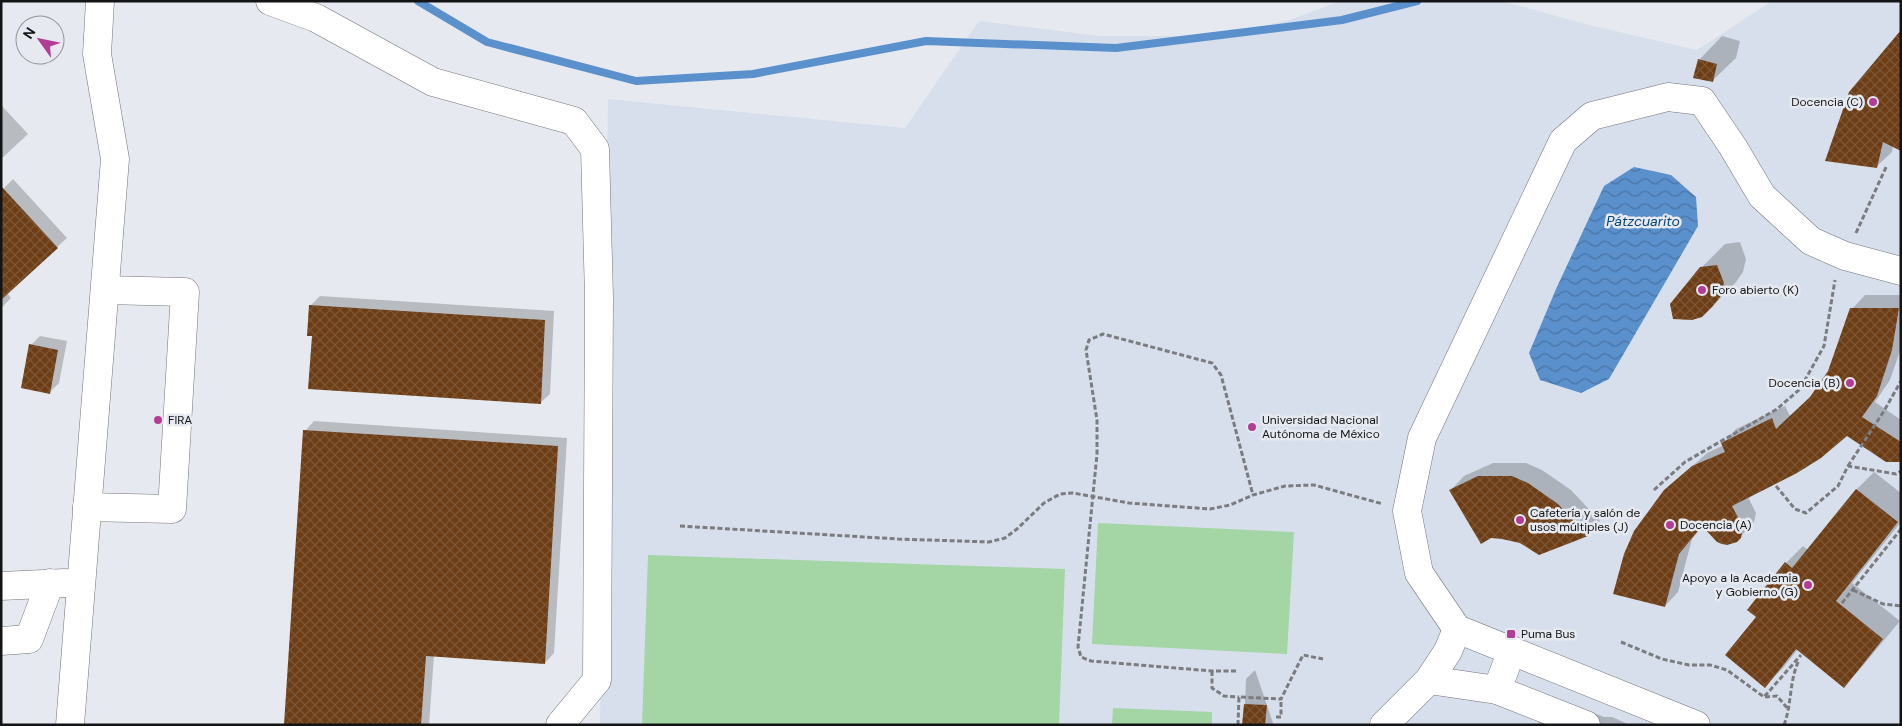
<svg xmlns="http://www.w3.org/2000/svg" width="1902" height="726" viewBox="0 0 1902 726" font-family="'DM Sans',sans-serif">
<defs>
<pattern id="water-waves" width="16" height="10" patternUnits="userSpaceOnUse" patternTransform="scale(1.25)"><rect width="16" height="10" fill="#5a90cc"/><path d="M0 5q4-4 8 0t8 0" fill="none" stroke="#4974a5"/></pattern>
<pattern id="building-cross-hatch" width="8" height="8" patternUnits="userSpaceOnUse" patternTransform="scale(1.25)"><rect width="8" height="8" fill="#6d3e15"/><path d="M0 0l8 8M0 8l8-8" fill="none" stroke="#7c5636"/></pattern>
</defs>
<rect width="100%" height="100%" fill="#e6eaf0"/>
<path fill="#d8dfec" d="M1341 1H1502L1585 24 1697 50 1772 1H1901V725H600L608 99 905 128 979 21 1100 36H1223L1289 20Z"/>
<g fill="#a4d5a4">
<path d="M1098 523 1294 532 1287 654 1092 644Z"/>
<path d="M648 555 1065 569 1059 725H642Z"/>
<path d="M1113 708 1212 712V725H1112Z"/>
</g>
<path fill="url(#water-waves)" d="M1634 167 1671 175 1696 197 1698 226 1609 379 1581 393 1540 380 1529 353 1556 289 1604 186Z"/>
<g fill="#0003">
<path d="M1901 35 1893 146 1892 152 1877 166Z"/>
<path d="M1722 36 1740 41 1736 58 1712 81 1699 60Z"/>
<path d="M1 105 28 134 1 159Z"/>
<path d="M13 179 67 238 7 293 11 298 1 308V191Z"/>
<path d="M1740 242 1746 259 1743 272 1736 282 1712 307 1701 268 1725 244Z"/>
<path d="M1865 295H1901V348L1890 380 1875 402 1901 420V457L1847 434 1748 497 1756 513 1754 522 1740 537 1703 525 1692 539 1678 592 1665 606V491L1707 453 1724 445 1723 443 1736 429 1785 406 1790 416 1813 395 1829 372 1852 309Z"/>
<path d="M320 296 554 311 550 394 540 403 311 305Z"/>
<path d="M40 336 67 341 59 383 49 393 31 345Z"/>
<path d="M314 421 567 438 554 653 545 663 434 655 429 725H286L305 431Z"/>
<path d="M1493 463H1526L1542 470 1571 490 1600 521 1587 535 1539 554 1451 490 1464 476Z"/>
<path d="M1874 472 1901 493V522L1852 583 1900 621 1861 668 1844 686 1798 649 1783 668 1765 686 1757 617 1786 563 1803 546 1808 550 1857 489Z"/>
<path d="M1255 670 1273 723 1272 725H1244L1246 679Z"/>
<path d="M1561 700 1604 717H1612L1630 725H1537Z"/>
</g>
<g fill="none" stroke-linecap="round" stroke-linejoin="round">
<path stroke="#5a90cc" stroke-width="8" d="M418 1 487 42 636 81 753 74 926 41 1116 48 1342 20 1417 1"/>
</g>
<g fill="url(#building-cross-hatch)">
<path d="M1901 30V151L1883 142 1877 168 1825 161 1849 92Z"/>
<path d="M1698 59 1717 64 1713 82 1693 78Z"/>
<path d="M1 186 58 248 1 300Z"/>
<path d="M1717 265 1724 283 1720 297 1712 307 1702 317 1692 320 1673 319 1670 304 1700 267Z"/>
<path d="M309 305 545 320 541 404 308 389 312 336H307Z"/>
<path d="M1850 308H1899L1892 350 1877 396 1862 417 1901 442V462H1886L1847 436 1821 458 1797 473 1732 506 1743 527 1741 538 1737 542 1727 545 1722 544 1717 542 1702 526 1679 554 1665 607 1613 594 1624 554 1634 531 1664 490 1692 466 1725 452 1721 443 1772 418 1776 429 1810 397 1828 371Z"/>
<path d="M29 344 58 350 50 394 21 388Z"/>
<path d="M303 430 558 446 545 664 426 656 421 725H284Z"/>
<path d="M1478 476H1512L1528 483 1558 504 1588 536 1539 555 1520 543 1502 539 1491 538 1481 544 1449 490Z"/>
<path d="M1856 489 1898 522 1836 601 1883 639 1844 688 1796 649 1765 688 1725 655 1756 617 1747 610 1785 562 1792 568Z"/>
<path d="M1244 704 1267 705 1265 725H1242Z"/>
</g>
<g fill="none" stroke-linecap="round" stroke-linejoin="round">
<defs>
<g id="minor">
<path d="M270 1 316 18 433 82 574 121 595 149 599 297 597 680 560 725"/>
<path d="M87 507 172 509 185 292 105 290"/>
<path d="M1 586 65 583"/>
<path d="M1 641 29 639 50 583"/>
<path d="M1429 680 1497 690 1512 650"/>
<path d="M1497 690 1586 725"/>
<path d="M70 725 115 159 97 54 100 1"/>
<path d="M1384 725 1429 680 1448 651 1457 629"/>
<path d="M1696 725 1457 629 1419 573 1407 511 1422 438 1563 141 1592 116 1668 97 1702 101 1733 147 1762 196 1811 241 1845 256 1901 271"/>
</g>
</defs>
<use href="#minor" stroke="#72757a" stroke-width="29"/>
<g stroke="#7a7c80" stroke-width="3" stroke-dasharray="5 2.5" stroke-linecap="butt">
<path d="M1856 233 1887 165"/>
<path d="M1848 466 1884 411 1901 381"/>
<path d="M1776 486 1795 509 1806 513 1838 486 1848 466 1896 474 1901 471"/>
<path d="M1654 490 1685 462 1777 409 1800 389 1824 346 1835 280"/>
<path d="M680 526 898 539 989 542 1005 538 1017 529 1044 503 1060 494 1073 493 1129 503 1210 509 1230 505 1253 495 1285 486 1314 485 1383 504"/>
<path d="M1853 590 1883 604 1901 606"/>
<path d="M1842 603 1901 529"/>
<path d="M1621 642 1662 659 1689 665H1710L1727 670 1764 697 1801 655"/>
<path d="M1212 671V688L1224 696 1239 697"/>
<path d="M1236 671H1212L1091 661 1081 657 1078 647 1097 454V420L1086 350 1089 340 1103 334 1212 363 1221 375 1253 495"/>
<path d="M1765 697 1777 696 1789 710"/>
<path d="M1276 717H1281V699"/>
<path d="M1238 725 1239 697 1281 699 1303 655 1323 659"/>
<path d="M1784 725C1792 704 1789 681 1799 660"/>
</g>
<use href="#minor" stroke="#fff" stroke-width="28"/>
</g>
<g fill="#b33d94" stroke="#e6eaf0" stroke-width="2">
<circle cx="1873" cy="102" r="5"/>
<circle cx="1702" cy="290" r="5"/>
<circle cx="1850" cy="383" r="5"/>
<circle cx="158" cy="420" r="5"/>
<circle cx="1252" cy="427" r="5"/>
<circle cx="1520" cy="520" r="5"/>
<circle cx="1670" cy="525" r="5"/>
<circle cx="1808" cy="585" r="5"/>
<rect x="1506" y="629" width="10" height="10" rx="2.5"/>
</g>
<g text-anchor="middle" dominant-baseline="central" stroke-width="5" stroke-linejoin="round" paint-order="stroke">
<g font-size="12" fill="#131416" stroke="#e6eaf0" text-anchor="start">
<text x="1863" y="102" text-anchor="end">Docencia (C)</text>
<text x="1712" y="290">Foro abierto (K)</text>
<text x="1840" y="383" text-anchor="end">Docencia (B)</text>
<text x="168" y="420">FIRA</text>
<text x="1262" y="420">Universidad Nacional<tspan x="1262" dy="14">Autónoma de México</tspan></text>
<text x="1530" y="513">Cafetería y salón de<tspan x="1530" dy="14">usos múltiples (J)</tspan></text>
<text x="1680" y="525">Docencia (A)</text>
<text x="1798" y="578" text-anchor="end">Apoyo a la Academia<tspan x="1798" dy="14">y Gobierno (G)</tspan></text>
<text x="1521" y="634">Puma Bus</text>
</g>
<g font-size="14" font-style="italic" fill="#06447b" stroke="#e6eaf0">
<text x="1643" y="221">Pátzcuarito</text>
</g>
</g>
<rect width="1902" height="726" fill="none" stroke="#131416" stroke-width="5"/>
<g transform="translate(40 40) rotate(303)"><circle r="24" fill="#e6eaf0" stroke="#929499"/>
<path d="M0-4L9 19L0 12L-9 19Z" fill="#b33d94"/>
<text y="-8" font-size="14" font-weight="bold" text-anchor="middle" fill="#131416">N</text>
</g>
</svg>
